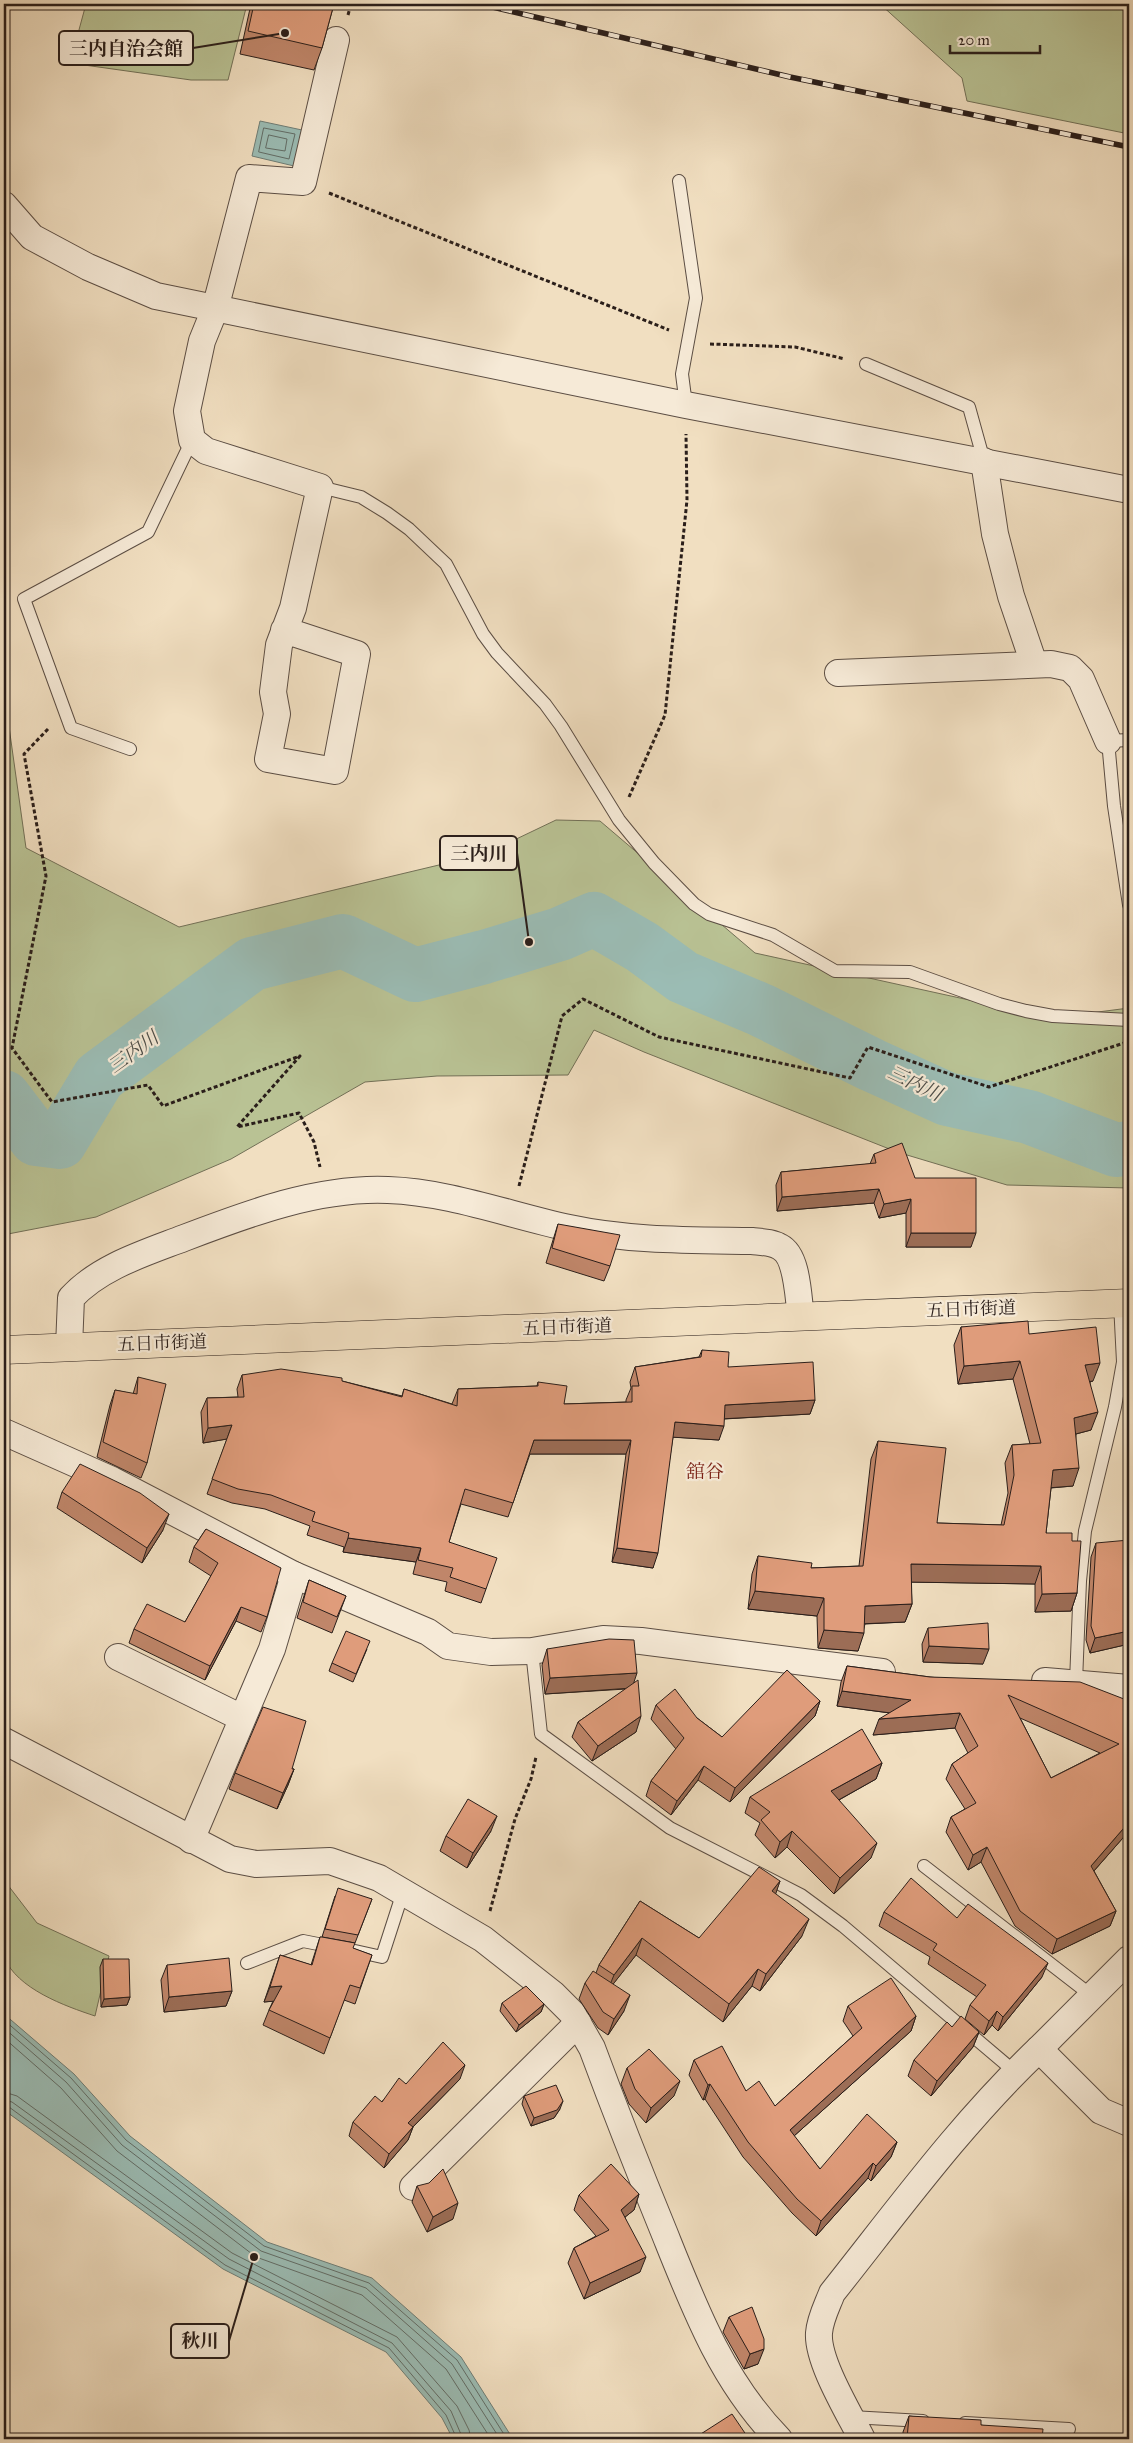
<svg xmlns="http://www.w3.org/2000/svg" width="1133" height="2443" viewBox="0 0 1133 2443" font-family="'IM FELL Great Primer','Noto Serif JP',serif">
<rect width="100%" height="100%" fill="#f1dfc1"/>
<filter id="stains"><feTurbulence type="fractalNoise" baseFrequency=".004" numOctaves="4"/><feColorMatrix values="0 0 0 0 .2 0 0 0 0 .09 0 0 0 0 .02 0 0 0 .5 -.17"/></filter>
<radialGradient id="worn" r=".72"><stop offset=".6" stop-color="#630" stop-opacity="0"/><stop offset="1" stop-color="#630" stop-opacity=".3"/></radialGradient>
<g fill="#b9c294" stroke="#727057">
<path d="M86 4H167L180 7 182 4H247L228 80H191L70 63Z"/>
<path d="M880 4H1129V134L967 101 962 78Z"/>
<path d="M4 691 26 848 179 927 485 854 556 820 600 821 755 953 1051 1018 1129 1008V1188L1007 1185 897 1152 644 1052 594 1030 568 1075 437 1076 365 1082 231 1159 96 1217 8 1234 4 1232Z"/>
<path d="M4 1880 37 1923 109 1956 95 2016C65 2006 17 1989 4 1957 1 1948 4 1893 4 1880Z"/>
</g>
<g fill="#9bbcb4" stroke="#6e7d76">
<path d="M260 121 302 130 294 166 252 156Z"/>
<path d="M4 2014 74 2074 130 2136 267 2242 372 2278 461 2357 513 2439H453L442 2418 386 2352 223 2269 4 2110Z"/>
</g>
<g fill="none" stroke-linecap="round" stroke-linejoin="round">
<g stroke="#626d67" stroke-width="1">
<path d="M264 128 295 134 289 159 259 152Z"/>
<path d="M269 135 287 139 285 151 266 148Z"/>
<path d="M4 2020 71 2078 126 2140 264 2246 369 2283 457 2360 507 2439"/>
<path d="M4 2028 66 2082 122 2145 261 2251 366 2288 452 2364 500 2439"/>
<path d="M4 2038 61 2088 117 2151 256 2257 362 2295 446 2369 491 2439"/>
<path d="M4 2092 17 2096 232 2253 397 2337 457 2406 469 2430 471 2439"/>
<path d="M4 2100 12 2102 229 2259 392 2343 451 2411 463 2439"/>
<path d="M4 2106 9 2107 225 2265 389 2348 446 2415 457 2439"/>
</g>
<path stroke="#9bbcb4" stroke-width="54" d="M4 1097 36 1139 60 1142 99 1077 252 964 343 941 415 975 484 957 560 934 594 919 642 947 683 977 761 1010 872 1065 947 1099 1029 1117 1116 1150 1129 1148"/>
<defs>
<g id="service">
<path d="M679 181 696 298 682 374 686 405"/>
<path d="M866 364 969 407 984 461"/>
<path d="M320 487 361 497 387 513 409 529 446 564 483 634 497 653 545 704 561 726 619 820 654 863 694 904 709 914 773 935 835 971 910 972 999 1004 1026 1011 1053 1016 1129 1020"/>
<path d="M1129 740 1108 741 1114 806 1129 905"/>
<path d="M130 749 71 728 24 599 148 532 192 440"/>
<path d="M532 1651 541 1734 670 1828 801 1895 843 1926 1015 2072"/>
<path d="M1076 1682 1080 1581 1085 1531 1115 1407 1123 1362 1120 1303"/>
<path d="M924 1866 1092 1996"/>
<path d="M355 1951 382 1957 403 1892"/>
<path d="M247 1963 303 1941 333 1947"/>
<path d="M851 2417 923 2421"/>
<path d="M965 2423 1069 2429"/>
</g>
<g id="minor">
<path d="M4 205 32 237 88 267 156 296 686 405 1129 490"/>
<path d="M984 461 995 534 1011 596 1034 664"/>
<path d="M284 630 357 654 335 771 268 759 277 714 273 692 279 645 293 608 320 487 206 451 192 440 187 411 202 341 215 309 249 178 303 182 336 40"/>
<path d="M838 673 1051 664 1070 668 1081 679 1108 741"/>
<path d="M69 1347 71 1298C99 1267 145 1253 184 1238 247 1214 318 1187 388 1190 449 1192 509 1215 569 1228 629 1241 691 1240 752 1241 761 1242 772 1242 780 1247 798 1256 798 1298 801 1317"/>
<path d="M4 1432 112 1480 294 1575 428 1632 448 1646 491 1652 532 1651 603 1639 641 1641 882 1672"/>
<path d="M118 1657 242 1718"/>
<path d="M1045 1681 1129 1688"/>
<path d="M4 1741 230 1859 256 1864 330 1861 379 1878 483 1939 553 1994 572 2013 592 2048C615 2110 639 2171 664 2232 694 2307 722 2381 779 2439"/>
<path d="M191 1840 272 1649 294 1575"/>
<path d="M1039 2049 1129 1959"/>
<path d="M413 2187 578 2023"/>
<path d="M862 2439C849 2413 817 2361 819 2333 820 2319 827 2306 832 2293 898 2210 961 2123 1039 2049L1101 2111 1129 2123"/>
</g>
<path id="primary" d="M4 1350 1129 1303"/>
</defs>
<use href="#service" stroke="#5c4e44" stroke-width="14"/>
<use href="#minor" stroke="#5c4e44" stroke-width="28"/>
<use href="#primary" stroke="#2a1e1a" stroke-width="29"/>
<g stroke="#2a1e1a" stroke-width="3" stroke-dasharray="4 2.5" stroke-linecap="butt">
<path d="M348 15 351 4"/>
<path d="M329 193 669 330"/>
<path d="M710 344 795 347 845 359"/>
<path d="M48 729 24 754 46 876 12 1048 52 1102 148 1085 163 1106 300 1056 237 1127 299 1113 314 1142 320 1167"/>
<path d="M629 797 665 715 687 500 686 434"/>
<path d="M519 1186 562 1016 583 999 659 1037 850 1078 868 1047 989 1087 1124 1043"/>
<path d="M490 1911 515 1819 531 1779 536 1757"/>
</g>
<use href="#service" stroke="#f6ead7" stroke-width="12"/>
<use href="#minor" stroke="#f6ead7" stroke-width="26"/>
<use href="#primary" stroke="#f1dfc1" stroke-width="28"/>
<defs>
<path id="rail" d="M480 4 790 77 1129 147"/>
</defs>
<use href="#rail" stroke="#2a1e1a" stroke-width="5.5"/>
<use href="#rail" stroke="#f6ead7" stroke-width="4" stroke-dasharray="11" stroke-linecap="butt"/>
</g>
<g fill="#c0866a" stroke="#2a1e1a" fill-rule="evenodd">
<path d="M251 4H334L322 48 314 70 240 54Z"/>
<path d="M874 1154 915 1178 971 1247H906V1213L879 1218 874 1203 777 1211 776 1185 781 1172 870 1164Z"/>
<path d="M558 1224 610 1266 604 1281 546 1263 553 1240Z"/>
<path d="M961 1327 1029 1334 1093 1381 1090 1382 1091 1430 1076 1434 1073 1486 1051 1488 1046 1533 1072 1541 1077 1593 1071 1611 1035 1612V1584L911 1582 912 1604 905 1622 865 1624 858 1651 818 1648 817 1616 748 1609 752 1574 758 1556 811 1568 859 1566 871 1459 878 1441 937 1523 1001 1525 1008 1493 1005 1463 1012 1445 1030 1444 1013 1379 958 1384 954 1345Z"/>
<path d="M702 1350 728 1367 815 1400 810 1414 724 1419 719 1440 673 1437 653 1568 612 1562 626 1454H530L508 1517 461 1504 449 1542 486 1589 481 1603 445 1591 447 1582 413 1574 416 1562 343 1552 344 1547 307 1535 310 1526 265 1509 232 1503 207 1494 227 1439 203 1443 201 1412 207 1398 238 1397 237 1389 242 1375 342 1381 402 1396 404 1389 452 1404 458 1389 537 1386 538 1382 564 1404 626 1402V1400L631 1388 630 1382 635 1367 699 1357Z"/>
<path d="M138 1377 147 1463 141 1478 97 1457 110 1405 115 1390 133 1394Z"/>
<path d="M1129 1450V1480L1125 1479Z"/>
<path d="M62 1492 163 1530 142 1563 57 1508Z"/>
<path d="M206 1529 267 1617 261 1632 236 1621 205 1680 129 1643 134 1629 185 1622 211 1576 189 1562 194 1547Z"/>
<path d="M1096 1543 1129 1644 1090 1653 1086 1640 1091 1557Z"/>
<path d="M309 1580 346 1596 332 1633 297 1618Z"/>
<path d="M928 1628 983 1664 923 1662 922 1644Z"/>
<path d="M367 1649 353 1682 329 1671 332 1663Z"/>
<path d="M547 1649 633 1684 636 1732 592 1761 572 1737 578 1722 626 1689 545 1694 542 1665Z"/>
<path d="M847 1666 930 1677 1124 1699 1129 1691V1831L1094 1871 1116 1911 1110 1926 1052 1954 1015 1926 981 1862 968 1870 946 1832 951 1817 965 1809 946 1779 952 1764 968 1753 955 1728 873 1735 890 1713 837 1706 841 1682ZM1020 1718 1100 1753 1051 1778Z"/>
<path d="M820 1701 815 1716 730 1802 698 1780 671 1815 646 1796 651 1781 676 1749 651 1719 656 1705 697 1718 722 1737Z"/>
<path d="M882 1763 876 1779 839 1800 871 1858 834 1894 787 1847 775 1858 755 1835 760 1823 745 1813 750 1797Z"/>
<path d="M292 1769H294L288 1785 277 1809 229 1789 235 1773Z"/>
<path d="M491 1831 467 1868 440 1851 446 1836Z"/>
<path d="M780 1881 775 1894 802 1936 760 1991 752 1986 723 2022 636 1955 613 1984 624 2011 608 2035 598 2028 579 1999 585 1983 596 1973 599 1965 640 1901 699 1938Z"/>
<path d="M335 1896 372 1899 355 1943 322 1937Z"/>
<path d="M884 1912 957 1918 1042 1977 998 2031 992 2025 984 2035 965 2019 970 2005 977 1997 928 1964 930 1957 879 1926Z"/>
<path d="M320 1937 372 1955 355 2004 344 2000 324 2054 263 2025 269 2010 273 2001 264 2002 280 1955 311 1965Z"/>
<path d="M103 1959 130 1997 127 2005 101 2007 100 1967Z"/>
<path d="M167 1965 232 1991 226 2006 164 2012 161 1980Z"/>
<path d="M502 2003 544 2004 541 2012 516 2032 500 2011Z"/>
<path d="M848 2006 916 2016 911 2031 794 2136 820 2169 897 2142 891 2157 871 2181 868 2178 816 2236 792 2213 743 2157 705 2099 703 2100 689 2075 694 2060 746 2091 775 2106 853 2036 843 2021Z"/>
<path d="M952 2027 979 2032 973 2047 931 2096 908 2076 914 2060Z"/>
<path d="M627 2068 674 2096 646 2123 629 2104 621 2084Z"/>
<path d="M460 2079 413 2127 408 2140 384 2168 349 2136 353 2122 406 2084Z"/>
<path d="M524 2096 560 2109 554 2118 531 2126 522 2104Z"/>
<path d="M417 2186 453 2219 427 2232 412 2202Z"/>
<path d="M639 2194 634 2210 625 2217 640 2272 584 2299 568 2263 574 2248 596 2236 574 2210 579 2195Z"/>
<path d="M729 2317 758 2364 744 2369 723 2332Z"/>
<path d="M909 2416 981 2425 1042 2439H903V2432Z"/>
</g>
<g fill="#9c6d56" stroke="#2a1e1a">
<path d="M879 1189 874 1203 777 1211 782 1197Z"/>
<path d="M911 1199 906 1213 879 1218 884 1204Z"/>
<path d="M911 1233H976L971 1247H906Z"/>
<path d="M1020 1361 1013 1379 958 1384 964 1366Z"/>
<path d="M1100 1363 1093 1381 1079 1383 1085 1365Z"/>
<path d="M815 1400 810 1414 720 1419 725 1405Z"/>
<path d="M1098 1412 1091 1430 1068 1436 1074 1418Z"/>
<path d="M675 1422 724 1426 719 1440 670 1437Z"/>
<path d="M232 1425 227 1439 203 1443 208 1428Z"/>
<path d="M534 1440H631L626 1454H529Z"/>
<path d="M1129 1467V1480L1125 1479Z"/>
<path d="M1079 1468 1073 1486 1047 1488 1053 1470Z"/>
<path d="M169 1514 163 1530 142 1563 147 1548Z"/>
<path d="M348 1538 421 1548 416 1562 343 1552Z"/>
<path d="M617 1548 658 1553 653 1568 612 1562Z"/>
<path d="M911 1564 1041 1566 1035 1584 904 1582Z"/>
<path d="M755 1591 824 1598 817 1616 748 1609Z"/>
<path d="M1077 1593 1071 1611 1035 1612 1042 1594Z"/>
<path d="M912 1604 905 1622 858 1624 865 1606Z"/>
<path d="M241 1607 236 1621 205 1680 210 1666Z"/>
<path d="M824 1630 864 1633 858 1651 818 1648Z"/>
<path d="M1129 1631V1644L1090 1653 1095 1638Z"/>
<path d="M929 1646 989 1649 983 1664 923 1662Z"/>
<path d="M637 1673 632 1688 545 1694 550 1678Z"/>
<path d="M842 1691 911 1700 906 1715 837 1706Z"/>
<path d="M820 1701 815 1716 730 1802 735 1788Z"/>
<path d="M960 1713 955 1728 873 1735 879 1719Z"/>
<path d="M641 1716 636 1732 592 1761 598 1746Z"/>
<path d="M882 1763 876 1779 826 1807 831 1791Z"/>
<path d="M704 1766 698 1780 671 1815 677 1801Z"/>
<path d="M294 1769 288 1785 277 1809 283 1793Z"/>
<path d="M497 1816 491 1831 467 1868 473 1853Z"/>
<path d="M1129 1822V1831L1085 1881 1091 1866Z"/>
<path d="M792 1831 787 1847 775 1858 780 1842Z"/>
<path d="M877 1843 871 1858 834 1894 840 1878Z"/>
<path d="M987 1847 981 1862 968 1870 973 1855Z"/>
<path d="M780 1881 774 1899 772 1891Z"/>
<path d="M1116 1911 1110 1926 1052 1954 1057 1939Z"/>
<path d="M809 1919 802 1936 760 1991 766 1974Z"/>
<path d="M642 1938 636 1955 607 1992 614 1975Z"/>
<path d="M1048 1963 1042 1977 998 2031 1003 2017Z"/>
<path d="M758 1969 752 1986 723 2022 729 2004Z"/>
<path d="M282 1986 276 2001 264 2002 270 1987Z"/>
<path d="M232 1991 226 2006 164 2012 169 1997Z"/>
<path d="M630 1995 624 2011 608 2035 614 2019Z"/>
<path d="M130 1997 127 2005 101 2007 104 1999Z"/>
<path d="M544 2004 541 2012 516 2032 519 2025Z"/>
<path d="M997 2011 992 2025 984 2035 989 2021Z"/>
<path d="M916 2016 911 2031 784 2145 790 2130Z"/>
<path d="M979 2032 973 2047 931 2096 937 2081Z"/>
<path d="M465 2065 460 2079 403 2137 408 2123Z"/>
<path d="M680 2081 674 2096 646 2123 651 2108Z"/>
<path d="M710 2084 705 2099 703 2100 708 2085Z"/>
<path d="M563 2101 560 2109 554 2118 531 2126 534 2118Z"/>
<path d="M413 2127 408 2140 384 2168 389 2154Z"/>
<path d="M897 2142 891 2157 871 2181 876 2166Z"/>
<path d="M873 2163 868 2178 816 2236 821 2221Z"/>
<path d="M639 2194 634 2210 615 2225 621 2210Z"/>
<path d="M458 2203 453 2219 427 2232 433 2217Z"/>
<path d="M646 2257 640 2272 584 2299 590 2283Z"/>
<path d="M764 2349 758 2364 744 2369 750 2354Z"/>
</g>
<g fill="#df9c7b" stroke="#2a1e1a" fill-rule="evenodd">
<path d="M254 4H334L322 48 248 31Z"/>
<path d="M902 1143 915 1178H976V1233H911V1199L884 1204 879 1189 782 1197 781 1172 876 1163 874 1154Z"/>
<path d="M558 1224 620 1235 610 1266 552 1248Z"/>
<path d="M1028 1321 1029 1334 1096 1327 1100 1363 1085 1365 1098 1412 1074 1418 1079 1468 1053 1470 1046 1533H1072V1541H1081L1077 1593 1042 1594 1041 1566 911 1564 912 1604 865 1606 864 1633 824 1630V1598L755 1591 758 1556 812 1563 811 1568 863 1566 878 1441 946 1448 937 1523 1004 1525 1014 1475 1012 1445 1041 1443 1020 1361 964 1366 961 1327Z"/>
<path d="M702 1350 729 1352 728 1367 813 1362 815 1400 725 1405 724 1426 675 1422 658 1553 617 1548 631 1440H534L513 1503 465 1489 449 1542 497 1558 486 1589 450 1577 453 1568 418 1560 421 1548 348 1538 349 1533 312 1521 315 1512 271 1495 238 1489 212 1479 232 1425 208 1428 207 1398 244 1397 242 1375 281 1369 342 1378V1381L402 1397 404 1389 457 1406 458 1389 538 1386V1382L567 1386 564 1404 632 1402V1386H639L635 1367 701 1357Z"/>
<path d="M138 1377 166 1384 147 1463 103 1442 115 1390 137 1394Z"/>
<path d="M80 1464 140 1493 169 1514 147 1548 62 1492Z"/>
<path d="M206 1529 281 1568 267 1617 241 1607 210 1666 134 1629 147 1604 185 1622 218 1563 194 1547Z"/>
<path d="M1129 1540V1631L1095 1638 1091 1626 1096 1543Z"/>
<path d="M309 1580 346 1596 337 1617 303 1602Z"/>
<path d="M988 1623 989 1649 929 1646 928 1628Z"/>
<path d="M346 1631 370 1641 356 1674 332 1663Z"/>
<path d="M609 1639 634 1640 637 1673 550 1678 547 1649Z"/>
<path d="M847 1666 930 1677 1080 1682 1124 1699 1129 1691V1822L1091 1866 1116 1911 1057 1939 1020 1911 987 1847 973 1855 951 1817 976 1803 952 1764 978 1746 960 1713 879 1719 911 1700 842 1691ZM1008 1695 1119 1744 1051 1778Z"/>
<path d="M787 1670 820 1701 735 1788 704 1766 677 1801 651 1781 684 1738 656 1705 675 1689 697 1718 722 1737Z"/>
<path d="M638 1680 641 1716 598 1746 578 1722Z"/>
<path d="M263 1707 306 1721 292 1769H294L283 1793 235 1773Z"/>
<path d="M862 1729 882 1763 831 1791 877 1843 840 1878 792 1831 780 1842 761 1820 770 1812 750 1797Z"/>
<path d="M468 1799 497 1816 473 1853 446 1836Z"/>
<path d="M759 1867 780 1881 772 1891 809 1919 766 1974 758 1969 729 2004 642 1938 614 1975 599 1965 640 1901 699 1938Z"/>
<path d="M911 1878 957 1918 968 1904 1048 1963 1003 2017 997 2011 989 2021 970 2005 986 1985 933 1950 937 1944 884 1912Z"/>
<path d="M338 1888 372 1899 358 1935 325 1929Z"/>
<path d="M320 1937H322L355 1943 353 1948 372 1955 360 1988 350 1985 330 2038 269 2010 282 1986 270 1987 280 1955 312 1965Z"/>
<path d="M229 1958 232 1991 169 1997 167 1965Z"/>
<path d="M103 1959H129L130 1997 104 1999Z"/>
<path d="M593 1971 630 1995 614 2019 603 2012 585 1983Z"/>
<path d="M891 1978 916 2016 790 2130 820 2169 867 2114 897 2142 876 2166 873 2163 821 2221 797 2199 748 2142 710 2084 708 2085 694 2060 722 2046 746 2091 759 2081 775 2106 862 2028 848 2006Z"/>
<path d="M526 1986 544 2004 519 2025 502 2003Z"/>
<path d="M961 2016 979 2032 937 2081 914 2060 947 2022 952 2027Z"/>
<path d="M443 2042 465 2065 408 2123 413 2127 389 2154 353 2122 375 2096 382 2102 399 2078 406 2084Z"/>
<path d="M649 2049 680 2081 651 2108 635 2089 627 2068Z"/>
<path d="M556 2085 563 2101 557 2110 534 2118 524 2096Z"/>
<path d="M611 2164 639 2194 621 2210 646 2257 590 2283 574 2248 609 2230 579 2195Z"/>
<path d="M443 2169 458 2203 433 2217 417 2186 429 2183Z"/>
<path d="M752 2307 764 2339V2349L750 2354 729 2317Z"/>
<path d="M732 2414 749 2439H693Z"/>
<path d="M909 2416 981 2420V2425L1043 2429 1042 2439H907Z"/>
</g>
<g text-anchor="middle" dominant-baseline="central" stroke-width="4.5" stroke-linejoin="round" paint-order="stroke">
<g font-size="18" fill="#2a1e1a" stroke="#f6ead7">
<text transform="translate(971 1309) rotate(-2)">五日市街道</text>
<text transform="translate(567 1327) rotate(-2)">五日市街道</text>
<text transform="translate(162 1343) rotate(-2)">五日市街道</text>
</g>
<g font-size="19" font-style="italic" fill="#4c4d48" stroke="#f6ead7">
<text transform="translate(133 1052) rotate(-36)">三内川</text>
<text transform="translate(915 1083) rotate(25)">三内川</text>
</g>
<g font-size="19" fill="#7a1f14" stroke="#f6ead7">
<text x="705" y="1471">舘谷</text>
</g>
</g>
<path fill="none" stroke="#2a1e1a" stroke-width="2" d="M285 33L193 48M529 942L517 853M254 2257L229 2341"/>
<g fill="#2a1e1a" stroke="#f6ead7" stroke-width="2">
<circle cx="285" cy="33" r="5"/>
<circle cx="529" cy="942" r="5"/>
<circle cx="254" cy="2257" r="5"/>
</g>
<g fill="#f6ead7" stroke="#2a1e1a" stroke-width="2">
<rect x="59" y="31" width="134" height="34" rx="5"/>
<rect x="440" y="836" width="77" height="34" rx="5"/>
<rect x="171" y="2324" width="58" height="34" rx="5"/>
</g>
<g font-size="19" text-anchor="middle" font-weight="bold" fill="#2a1e1a">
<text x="126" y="55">三内自治会館</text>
<text x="479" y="860">三内川</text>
<text x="200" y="2347">秋川</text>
</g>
<rect width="1133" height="2443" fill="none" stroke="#f1dfc1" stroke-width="20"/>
<rect x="5" y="5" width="1123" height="2433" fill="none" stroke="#2a1e1a" stroke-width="2.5"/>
<rect x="10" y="10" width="1113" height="2423" fill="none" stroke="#2a1e1a"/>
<path d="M950 45v8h90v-8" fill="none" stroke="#2a1e1a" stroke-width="2.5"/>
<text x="958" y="45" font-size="15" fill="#2a1e1a" stroke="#f6ead7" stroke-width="4" paint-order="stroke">20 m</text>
<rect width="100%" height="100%" filter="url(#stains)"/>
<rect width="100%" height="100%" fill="url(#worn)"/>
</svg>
